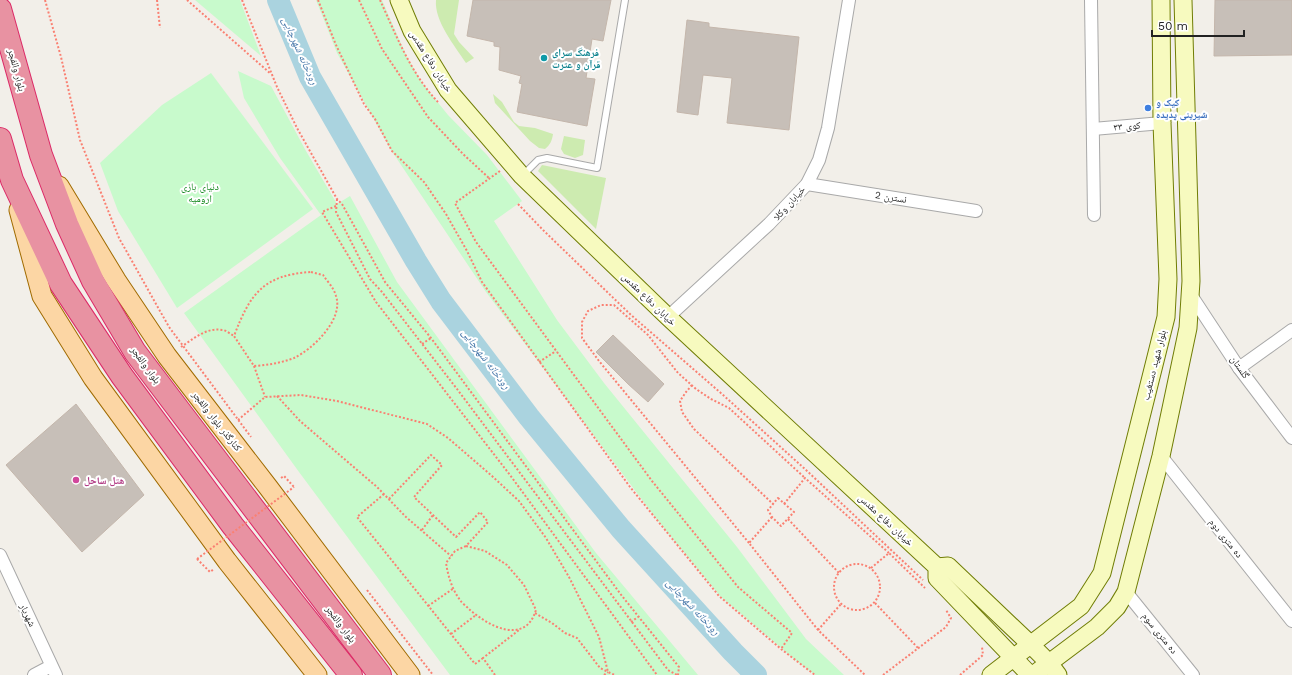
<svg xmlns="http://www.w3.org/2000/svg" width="1292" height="675" viewBox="0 0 1292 675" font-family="'Work Sans','Noto Naskh Arabic',sans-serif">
<rect width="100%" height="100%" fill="#f2efe9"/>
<g fill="#cdebb0">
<path d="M436 0H459L454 34 459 42 474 58 466 63C455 46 434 21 436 0Z"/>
<path d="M493 94 502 102 514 122 519 126 535 128 553 134C552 141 550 145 545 149L539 148 530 141 495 103Z"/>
<path d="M564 136 585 140 583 155 575 158 564 154 561 149Z"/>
<path d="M542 165 606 178 596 229 538 171Z"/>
</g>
<g fill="#c8facc">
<path d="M195 0H240L261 56Z"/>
<path d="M316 0H382L407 57 423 84 448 115 487 155 522 201 494 221 557 320 604 383 737 547 806 639 844 675H815L794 659 720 596 658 521 486 292 391 150 337 53Z"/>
<path d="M238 71 271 86 306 151 337 204 350 196 397 282 596 553 698 675H450L299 472 184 313 321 215 280 158 244 98Z"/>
<path d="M211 73 313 209 177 308 118 211 100 163 162 105Z"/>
</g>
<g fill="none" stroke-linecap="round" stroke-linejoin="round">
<path stroke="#aad3df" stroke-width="22" d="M278 0 310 77 416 261 441 301 529 417 621 529 733 652 756 675"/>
</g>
<g fill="#c7bfb8" stroke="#c4b6ab">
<path d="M473 0H611L603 41 592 39 586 78 595 79 587 126 517 112 522 84 519 83 521 76 499 70 500 47 494 46V42L467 36Z"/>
<path d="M1215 0H1292V55L1214 56Z"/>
<path d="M687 20 709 23V27L799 37 789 130 727 123 732 78 703 75 698 115 677 112Z"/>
<path d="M613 335 664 384 648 402 628 384 596 352Z"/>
<path d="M76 404 144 495 82 552 6 465Z"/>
</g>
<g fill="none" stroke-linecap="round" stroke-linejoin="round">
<defs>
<path id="lane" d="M523 175 538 160 547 158 597 168 625 0"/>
<g id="street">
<path d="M1091 0 1094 215"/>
<path d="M1093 129 1162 123"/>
<path d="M807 184 976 211"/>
<path d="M1191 295 1239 368 1292 438"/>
<path d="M668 317 769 224 807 184 819 160 828 128 849 0"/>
<path d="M1239 368 1292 330"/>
<path d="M1161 456 1292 621"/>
<path d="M0 555 56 675"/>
<path d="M1126 592 1193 675"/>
<path d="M34 675 51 666"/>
</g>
<g id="secondary">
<path d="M399 0 412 31 448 90 522 176 668 317 937 567V578L1030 675"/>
<path d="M937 567 948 566 1031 645 1049 663 1058 675"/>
<path d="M991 675 1081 606 1102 573 1166 317 1168 279 1162 123 1161 0"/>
<path d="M1033 675 1097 627 1117 607 1126 592 1161 456 1188 328 1191 281 1183 0"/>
</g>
<g id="primary">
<path d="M59 186 116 280 167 356 268 487 410 675"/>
<path d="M19 210 42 296 93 378 227 561 317 675"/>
</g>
<g id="highway">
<path d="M0 9 41 155 67 224 93 281 135 352 380 675"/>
<path d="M0 139 12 180 61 284 122 376 233 526 351 675"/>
</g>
</defs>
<use href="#lane" stroke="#a9a9a9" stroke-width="8"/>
<use href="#street" stroke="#a9a9a9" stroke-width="14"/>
<use href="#secondary" stroke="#707d05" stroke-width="19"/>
<use href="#primary" stroke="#a06b00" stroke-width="21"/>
<use href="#highway" stroke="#dc2a67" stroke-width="24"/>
<g stroke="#fa8072" stroke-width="2" stroke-dasharray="2 2" stroke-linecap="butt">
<path d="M45 0 61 57 80 140 119 238 169 327 251 437"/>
<path d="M157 0 160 28"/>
<path d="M187 0 271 74"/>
<path d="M242 0 277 87 297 128 337 199 342 204 385 282 431 338 622 596 679 667 678 675"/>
<path d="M318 0 336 45 364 104 375 119 392 151 424 182 446 214 467 251 482 282 630 487 719 596 781 649 815 675"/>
<path d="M359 0 382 49 428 117 463 154 490 179"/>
<path d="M380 0C396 35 411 74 438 102"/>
<path d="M500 171 455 203 476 242 652 481 738 587 792 633 781 649"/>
<path d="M337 199 336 212 370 279 382 292 457 389 668 670 677 675"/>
<path d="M518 204 543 230 631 315 722 394 806 470 923 580"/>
<path d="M336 206 322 212 376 302 510 475 657 675"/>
<path d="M311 272 323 275C327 281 334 288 336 296 344 319 313 349 294 358 281 363 268 365 254 366L234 336C250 294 263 275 311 272Z"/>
<path d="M422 344 431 338"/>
<path d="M181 347C193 339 207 327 222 330 226 330 230 334 234 336"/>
<path d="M539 362 556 351"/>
<path d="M254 366 265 397"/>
<path d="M692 385 686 392 680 401 682 412 694 429 773 504"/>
<path d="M277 396 300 421 377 487 406 517 451 556"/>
<path d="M238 420 265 397 301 395 337 401 427 424 448 438 492 476 519 501 546 538 569 577 599 637 608 672 615 675"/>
<path d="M281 478 284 476 294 487"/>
<path d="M384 494 357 517 475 664 483 658"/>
<path d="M778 498 794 512 781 526 772 517 768 510Z"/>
<path d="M389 499 431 455 442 465 414 497 456 537 480 512 488 522 466 546"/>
<path d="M784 504 805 478 889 553"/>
<path d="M772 517 749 543 818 630 865 675"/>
<path d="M788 519 839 573"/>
<path d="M422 530 433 515"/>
<path d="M749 543 599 361 582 338V322L588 311 601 305H614L648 335 678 373 696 389 711 399 729 408 805 478"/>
<path d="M466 546 485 551 507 565 524 585 536 610C525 646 488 626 469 609 466 606 462 603 460 600 452 589 448 576 446 563L455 551Z"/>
<path d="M197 559 210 572 214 569"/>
<circle cx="857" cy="587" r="23"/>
<path d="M871 568 889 553 925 588"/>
<path d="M367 590 433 675"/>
<path d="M875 603 918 648"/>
<path d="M428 606 454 588"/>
<path d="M535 613 552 623 565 633 577 638 600 668 608 672"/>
<path d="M631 622 638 617"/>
<path d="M818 630 841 604"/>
<path d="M451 634 476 615"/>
<path d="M495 675 483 658 519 630"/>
<path d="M604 675 608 672"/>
<path d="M883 675 946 627 951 618 946 610"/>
<path d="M960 675 983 655 982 647"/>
</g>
<use href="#lane" stroke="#fff" stroke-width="6"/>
<use href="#street" stroke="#fff" stroke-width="12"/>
<use href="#secondary" stroke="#f7fabf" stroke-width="17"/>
<use href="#primary" stroke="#fcd6a4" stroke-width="19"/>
<use href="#highway" stroke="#e892a2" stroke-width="22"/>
<path stroke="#fa8072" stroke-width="2" stroke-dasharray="2 2" stroke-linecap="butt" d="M197 559 294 487"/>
</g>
<circle fill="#0f9aa8" stroke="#fff" stroke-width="1.5" cx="544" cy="58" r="4"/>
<circle fill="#3f7fe0" stroke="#fff" stroke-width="1.5" cx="1148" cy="108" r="4"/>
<circle fill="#d1479c" stroke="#fff" stroke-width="1.5" cx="76" cy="480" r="4"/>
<g text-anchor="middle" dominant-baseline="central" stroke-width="4" stroke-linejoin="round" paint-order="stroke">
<g font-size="10" font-weight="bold" fill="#0d838f" stroke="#fff" text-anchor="start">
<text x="552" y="52">فرهنگ سرای<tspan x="552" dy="12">قرآن و عترت</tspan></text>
</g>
<g font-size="10" fill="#222" stroke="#fff">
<text transform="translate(431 61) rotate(58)">خیابان دفاع مقدس</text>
<text transform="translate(17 70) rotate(75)">بلوار والفجر</text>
<text transform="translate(1127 126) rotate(-5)">کوی ۳۳</text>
<text transform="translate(891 197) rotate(9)">نسترن 2</text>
<text transform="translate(789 203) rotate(-48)">خیابان وکلا</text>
<text transform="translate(649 299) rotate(44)">خیابان دفاع مقدس</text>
<text transform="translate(146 365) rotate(54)">بلوار والفجر</text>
<text transform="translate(1154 365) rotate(-76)">بلوار شهید دستغیب</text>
<text transform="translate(1240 367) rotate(55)">گلستان</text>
<text transform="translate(217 421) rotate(52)">کنارگذر بلوار والفجر</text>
<text transform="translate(886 520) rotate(43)">خیابان دفاع مقدس</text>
<text transform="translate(1226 538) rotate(51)">ده متری دوم</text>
<text transform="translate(28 615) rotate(65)">شهریار</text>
<text transform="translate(341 624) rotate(53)">بلوار والفجر</text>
<text transform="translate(1160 633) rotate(51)">ده متری سوم</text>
</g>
<g font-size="10" font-weight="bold" fill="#366cbe" stroke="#fff" text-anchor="start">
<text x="1156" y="102">کیک و<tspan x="1156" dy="12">شیرینی پدیده</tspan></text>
</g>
<g font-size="10" fill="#0c8416" stroke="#fff">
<text x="200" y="186">دنیای بازی<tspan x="200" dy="12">ارومیه</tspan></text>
</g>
<g font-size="10" font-weight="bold" fill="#b23c85" stroke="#fff" text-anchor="start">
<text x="84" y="480">هتل ساحل</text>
</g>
<g font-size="11" font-style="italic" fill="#4a7aab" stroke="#fff">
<text transform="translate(300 51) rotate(66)">رودخانه شهرچایی</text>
<text transform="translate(486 359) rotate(53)">رودخانه شهرچایی</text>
<text transform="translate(693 607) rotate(47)">رودخانه شهرچایی</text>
</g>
</g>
<path d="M1152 30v6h92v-6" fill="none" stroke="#222222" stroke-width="2"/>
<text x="1158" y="30" font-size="12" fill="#222222" stroke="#ffffff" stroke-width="3" paint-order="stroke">50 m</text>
</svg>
